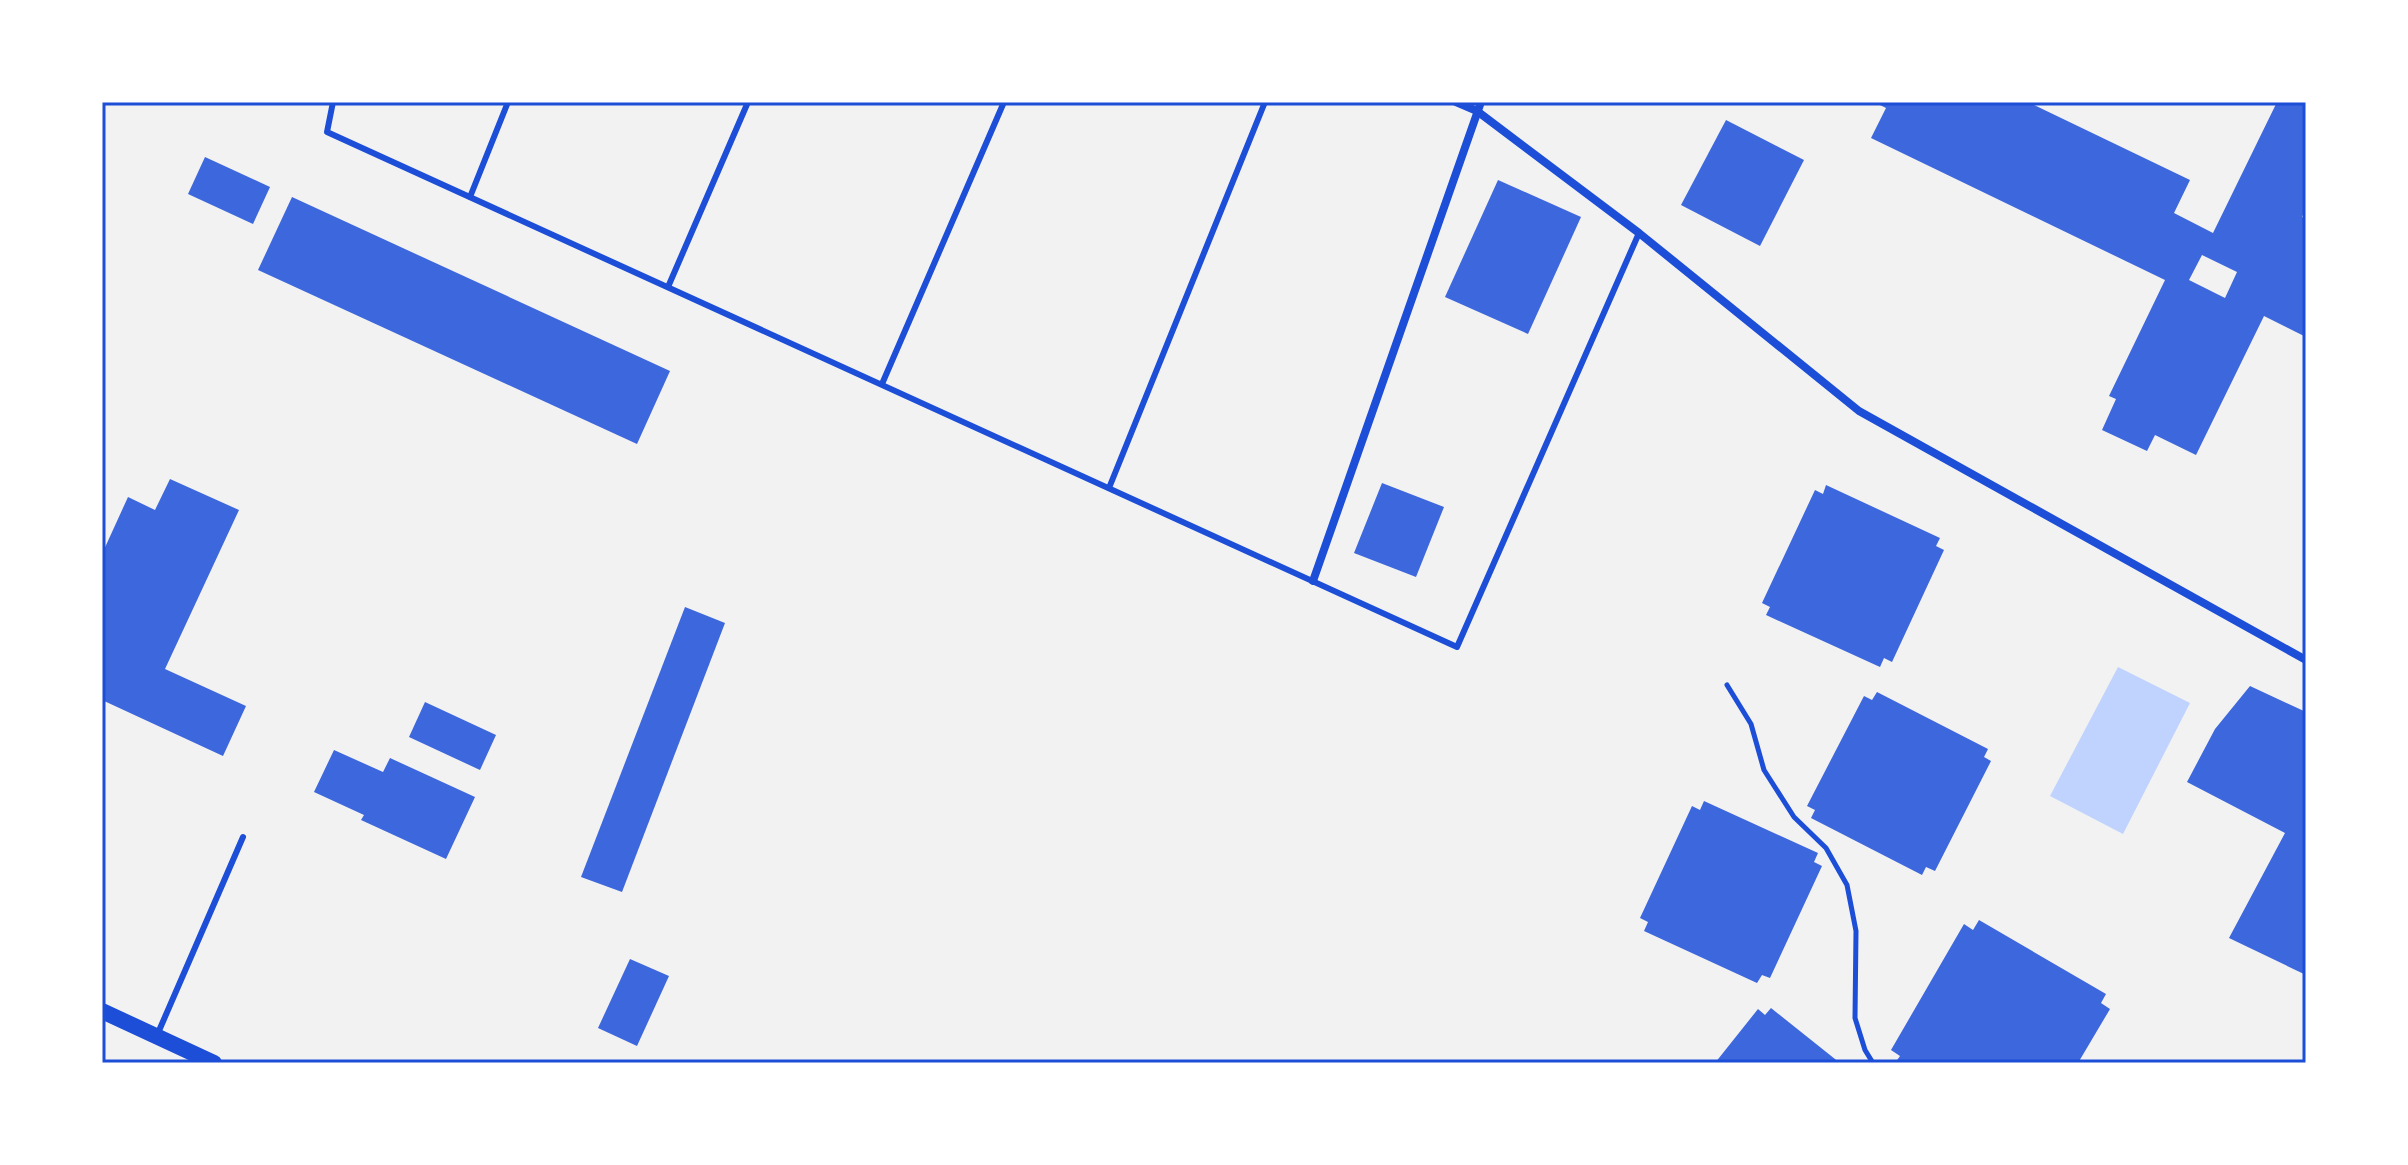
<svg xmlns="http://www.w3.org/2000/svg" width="2408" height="1165" viewBox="0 0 2408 1165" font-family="'Noto Sans',sans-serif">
<rect width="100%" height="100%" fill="#f2f2f2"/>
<path fill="#bfd3fe" d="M2118 667 2190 703 2123 834 2050 796Z"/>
<g fill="#3d67dc" fill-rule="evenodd">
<path d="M1874 102H2028L2190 180 2174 213 2213 233 2277 102H2306V208L2302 217 2306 219V337L2264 316 2196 455 2155 435 2147 451 2102 430 2116 399 2109 396 2165 280 1871 138 1886 108ZM2202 255 2237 272 2225 298 2189 280Z"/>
<path d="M1726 120 1804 160 1760 246 1681 205Z"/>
<path d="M205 157 270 187 253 224 188 194Z"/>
<path d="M1498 180 1581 217 1528 334 1445 297Z"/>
<path d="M292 197 670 371 637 444 258 270Z"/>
<path d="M170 479 239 510 165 669 246 706 223 756 102 700V554L128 497 155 510Z"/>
<path d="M1382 483 1444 507 1416 577 1354 553Z"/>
<path d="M1826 485 1940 538 1936 546 1944 550 1892 662 1884 658 1880 667 1766 615 1770 607 1762 603 1815 490 1823 494Z"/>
<path d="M685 607 725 623 622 892 581 877Z"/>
<path d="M2250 686 2306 712V975L2229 938 2285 833 2187 782 2215 729Z"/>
<path d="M1877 692 1988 749 1984 757 1991 761 1935 871 1926 867 1922 875 1811 818 1815 810 1807 806 1864 696 1872 700Z"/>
<path d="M425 702 496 735 480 770 409 737Z"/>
<path d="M334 750 383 772 390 758 475 797 446 859 361 820 364 815 314 792Z"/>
<path d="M1704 801 1818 853 1814 862 1822 866 1770 978 1762 975 1757 983 1644 931 1648 922 1640 918 1692 806 1700 810Z"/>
<path d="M1979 920 2106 994 2101 1003 2110 1009 2078 1063H1895L1900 1056 1891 1050 1964 924 1973 930Z"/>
<path d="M630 959 669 976 637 1046 598 1028Z"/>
<path d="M1771 1008 1840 1063H1715L1758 1009 1765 1015Z"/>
</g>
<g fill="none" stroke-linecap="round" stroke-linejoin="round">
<path stroke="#1d4ed8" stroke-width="5" d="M1727 685 1751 724 1764 770 1794 817 1826 848 1847 885 1856 931 1855 1018 1865 1050 1873 1063"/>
<g stroke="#1d4ed8" stroke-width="6">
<path d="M333 102 327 132 1457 647 1639 233"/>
<path d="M470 197 508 102"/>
<path d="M668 287 748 102"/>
<path d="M882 384 1004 102"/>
<path d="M1109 488 1265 102"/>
<path d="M158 1033 243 837"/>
</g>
<g stroke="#1d4ed8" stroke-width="8">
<path d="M1456 102 1477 111 1639 233 1859 411 2306 660"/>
<path d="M1313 581 1481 102"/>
</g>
<path stroke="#1d4ed8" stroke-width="16" d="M102 1011 214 1063"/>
</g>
<rect width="2408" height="1165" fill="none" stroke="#ffffff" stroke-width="208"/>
<rect x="104" y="104" width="2200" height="957" fill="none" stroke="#1d4ed8" stroke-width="3"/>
</svg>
